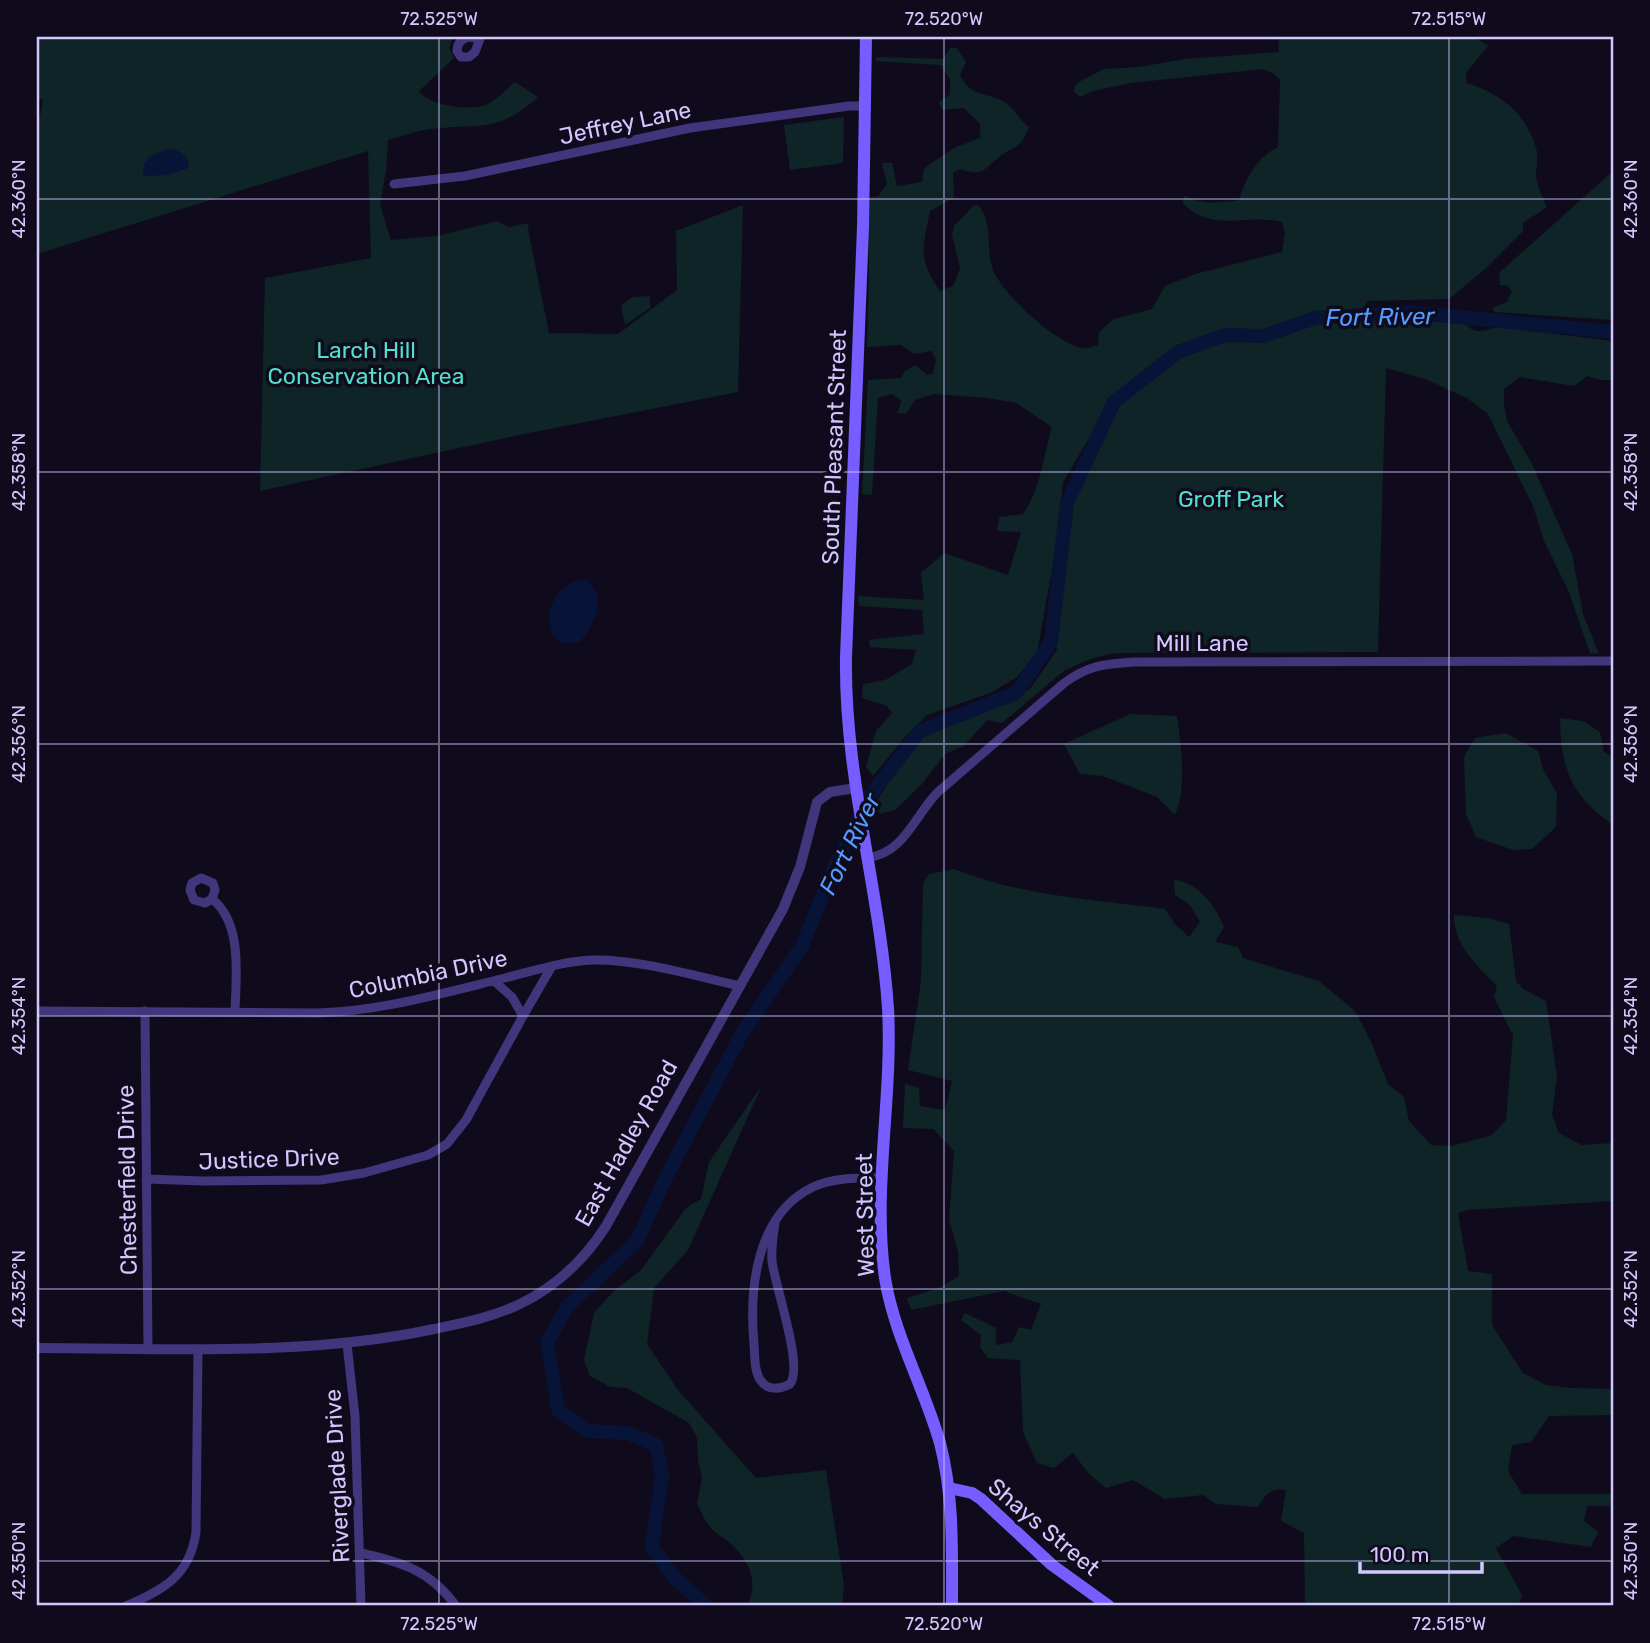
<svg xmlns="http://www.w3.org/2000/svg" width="1650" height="1643" viewBox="0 0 1650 1643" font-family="Rubik,sans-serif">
<rect width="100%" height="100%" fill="#100b1c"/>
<g fill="#0e2426">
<path d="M37 37H453L449 48 454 58 419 91C429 106 473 112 488 104 498 99 507 89 515 82L538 97C496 136 474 122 425 130 413 132 400 137 388 140L386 171 380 205 391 240 437 236 497 221 509 227 529 223 528 229 549 333 618 334 677 290 676 231 743 205 738 392 524 434 260 491 265 278 371 258 368 151 37 254V118L40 117 43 99 37 100Z"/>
<path d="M1278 37H1474L1488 46 1466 73 1467 83C1501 94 1525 112 1536 148 1539 157 1536 167 1536 176 1537 186 1543 198 1547 207L1523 223V231L1485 269 1449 299 1367 301 1364 311 1386 312 1387 320 1418 317 1464 322C1473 335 1483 331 1497 327L1613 341V380H1601L1587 376 1574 386 1520 377 1504 389V404L1507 421 1532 464 1572 554 1583 614 1599 654 1590 653 1568 590 1544 541 1533 506 1488 414 1467 398 1425 379 1386 368 1378 652 1116 653C1098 656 1083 661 1067 670L1066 669 1002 723 987 720 964 746 945 754 922 784 895 810 880 814 874 805 922 733 1030 689 1057 650 1047 607 1053 608C1058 569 1058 527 1068 490 1076 463 1097 426 1113 404L1110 403 1063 482 1056 547 1037 653 1017 677 990 693 927 715 906 736 873 776 866 767 876 731 892 713 887 706 862 698 863 684 885 680 912 664 916 650 870 647 869 640 924 634 922 610 859 606 858 596 924 600 921 573 944 553 1008 575 1021 532 997 531 999 517 1023 514C1041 489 1043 456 1052 427L1016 403 988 398 933 394 915 400 906 414 897 413 902 401 892 394 878 398 872 495 862 494 868 380 901 378 905 371 915 365 927 375 933 374 936 360 932 351 914 354 901 345 867 347 869 271 868 198 878 196 887 184 882 163H892L897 186 922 182 924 168 956 147 980 138V124L964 108 942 110 939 102 950 94V80L941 65 875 61 876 57 943 59 950 48H957L966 62 960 75C972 99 987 91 1006 103 1016 110 1019 120 1029 127 1018 153 1016 143 998 158 981 172 983 176 959 169L953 173 954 198 930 211C923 248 917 257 940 291L953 286 960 268 952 235 954 226 974 205H978C993 221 986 247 992 267 1000 293 1056 343 1082 348 1087 349 1092 347 1098 345L1099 332 1114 319 1152 309 1165 286 1195 274 1282 252 1285 233 1282 222C1247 213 1210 234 1182 202L1185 196C1203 205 1220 203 1239 200 1246 178 1257 157 1278 147L1280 80 1273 73 1263 69 1131 83 1093 91 1080 97 1073 91 1077 83 1104 69 1139 67 1185 59 1279 52Z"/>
<path d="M844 117 843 163 790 170 784 125Z"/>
<path d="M1613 171V320L1495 312 1492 308 1507 302 1512 291 1507 285H1500L1499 273Z"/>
<path d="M650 296V308L625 325 621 305 633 297Z"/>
<path d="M1130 714 1177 716C1181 745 1187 788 1175 815L1157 797 1103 776 1080 774 1064 744Z"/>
<path d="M1560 718 1583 721 1600 732 1604 752 1613 757V825C1571 795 1561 770 1560 718Z"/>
<path d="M1506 733 1538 751 1543 769 1557 794 1556 827 1532 849 1513 850 1476 837 1466 814 1464 757 1475 738Z"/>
<path d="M954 869C1021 896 1095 900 1165 909L1175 924 1189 937 1200 922 1190 905 1175 895 1174 880C1198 882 1215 905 1224 927L1215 942 1238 947 1243 958 1319 981 1355 1011 1372 1044 1388 1084 1404 1097 1409 1121 1431 1145 1452 1146 1492 1135 1506 1120 1513 1035 1494 997 1497 986C1477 965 1454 946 1454 915L1488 918 1509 924 1516 981 1523 989 1546 1001 1557 1076 1552 1115 1559 1133 1582 1145 1613 1143V1201L1467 1210 1458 1213 1468 1271 1492 1274V1325L1523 1373 1546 1385 1572 1388 1613 1389V1415L1549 1416 1531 1442 1512 1445 1508 1471 1522 1494H1613L1609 1506H1587L1584 1521 1598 1532 1591 1547 1513 1536 1496 1548 1522 1595 1518 1606H1305L1304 1533 1281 1521 1286 1490C1270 1488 1266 1494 1258 1507L1216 1504 1203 1495 1165 1499 1133 1480 1106 1488 1090 1475 1073 1453 1054 1468 1037 1463 1023 1432 1020 1360 988 1358 980 1347 981 1335 961 1320 965 1313 996 1328V1345L1012 1342 1019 1327 1031 1330 1041 1304 1004 1291 911 1310 907 1298 939 1288 959 1276 958 1252 949 1220 954 1151 933 1129 903 1128 905 1084 919 1088 920 1106 945 1110 952 1081 908 1070 921 981 923 883 929 874Z"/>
<path d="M762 1085 688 1250 654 1288 647 1344 678 1390 756 1478 826 1470 844 1585 842 1606H746C761 1584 748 1558 729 1542 723 1537 716 1534 711 1528 705 1522 701 1511 697 1503L702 1478 698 1460 697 1438 689 1423 627 1388 610 1387 590 1376 584 1360 594 1313 613 1292 641 1270 686 1208 701 1199 709 1162Z"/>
</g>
<g fill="#081338">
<path d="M167 149C177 149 185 153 189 163L188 168 168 175 143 176 144 163 151 156Z"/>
<path d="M584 579C610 595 595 621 581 641 537 657 539 585 584 579Z"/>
</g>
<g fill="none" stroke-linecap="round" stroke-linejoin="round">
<path stroke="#081338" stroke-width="14" d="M706 1606 674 1577 652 1547 662 1475 656 1445 628 1433 587 1431 558 1410 547 1342 567 1307 637 1241 666 1177 742 1033 802 946 833 869 868 798 920 731 1016 693 1051 642 1067 503 1114 402 1178 352 1225 335 1264 336 1315 318 1407 312 1613 332"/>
<g stroke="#41357b" stroke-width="9">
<path d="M470 37 480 39 475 52 469 57H461L457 51C457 43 462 38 470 37Z"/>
<path d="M394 184 465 176 690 128 849 106H865"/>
<path d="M867 858C905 853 914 816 938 792L1063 684C1088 665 1105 664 1135 662L1613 661"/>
<path d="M212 899 205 903 194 900 190 890 192 883 201 878 213 883 215 890 212 899C243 923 236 977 235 1012"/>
<path d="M37 1011 317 1013C381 1011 443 993 505 978 533 971 563 961 593 960 638 959 695 976 740 986"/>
<path d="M145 1011 148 1349"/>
<path d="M523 1016 552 966"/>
<path d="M146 1179 203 1181 321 1180 364 1173 428 1155 447 1144 466 1120 523 1016 512 997 494 981"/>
<path d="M775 1223C773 1236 771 1248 772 1261 775 1287 804 1366 790 1384 781 1389 768 1391 761 1381 754 1372 755 1356 754 1344 749 1289 756 1214 813 1187 835 1177 860 1178 883 1178"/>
<path d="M347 1344 355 1416 361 1606"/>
<path d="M361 1553C401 1562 430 1570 456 1606"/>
<path d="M126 1606C163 1590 190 1576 196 1532L198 1349"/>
</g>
<path stroke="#41357b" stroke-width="10" d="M37 1348C169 1348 303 1357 434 1329 463 1323 493 1317 520 1304 555 1287 585 1259 606 1226L783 909 800 867 817 802 830 792 856 788"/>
<g stroke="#755dff" stroke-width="12">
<path d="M866 37 863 227 846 657C844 776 880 890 888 1008 893 1098 872 1189 885 1278 894 1335 924 1387 940 1443 954 1497 952 1552 952 1606"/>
<path d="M949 1488 972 1493 981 1499 1052 1565 1109 1606"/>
</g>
</g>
<path fill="none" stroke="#d3c6ff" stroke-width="2" stroke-opacity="0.45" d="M439 37V1606M944 37V1606M1449 37V1606M37 199H1613M37 472H1613M37 744H1613M37 1016H1613M37 1289H1613M37 1561H1613"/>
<g text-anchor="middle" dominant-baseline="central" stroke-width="7" stroke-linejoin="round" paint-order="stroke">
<g font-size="23" fill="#d3c6ff" stroke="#100b1c">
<text transform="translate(625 123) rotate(-12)">Jeffrey Lane</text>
<text transform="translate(834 447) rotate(-88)">South Pleasant Street</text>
<text x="1202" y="643">Mill Lane</text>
<text transform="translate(428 974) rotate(-12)">Columbia Drive</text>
<text transform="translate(626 1143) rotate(-61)">East Hadley Road</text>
<text transform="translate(269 1159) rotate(-2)">Justice Drive</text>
<text transform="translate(127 1180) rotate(-91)">Chesterfield Drive</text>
<text transform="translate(865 1215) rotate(-91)">West Street</text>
<text transform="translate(337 1476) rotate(-93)">Riverglade Drive</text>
<text transform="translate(1044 1527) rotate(40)">Shays Street</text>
</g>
<g font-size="23" fill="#52dfcd" stroke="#100b1c">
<text x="366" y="350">Larch Hill<tspan x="366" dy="26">Conservation Area</tspan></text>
<text x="1231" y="499">Groff Park</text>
</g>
<g font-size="24" font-style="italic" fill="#549aff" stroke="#100b1c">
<text transform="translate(1380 317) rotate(-1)">Fort River</text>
<text transform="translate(850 844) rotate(-64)">Fort River</text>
</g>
</g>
<rect width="1650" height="1643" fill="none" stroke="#100b1c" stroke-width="77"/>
<path d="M1360 1562v10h122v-10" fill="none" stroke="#d3c6ff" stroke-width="3.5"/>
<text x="1370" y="1562" font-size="21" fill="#d3c6ff" stroke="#100b1c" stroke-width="5" paint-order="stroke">100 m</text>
<rect x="38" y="38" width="1574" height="1566" fill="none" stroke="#d3c6ff" stroke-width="2.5"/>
<g font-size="18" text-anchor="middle" fill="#d3c6ff">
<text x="439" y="25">72.525°W</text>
<text x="944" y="25">72.520°W</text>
<text x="1449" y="25">72.515°W</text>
<text transform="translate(19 199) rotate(-90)" y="6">42.360°N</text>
<text transform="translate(1631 199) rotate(-90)" y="6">42.360°N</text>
<text transform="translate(19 472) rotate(-90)" y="6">42.358°N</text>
<text transform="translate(1631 472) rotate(-90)" y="6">42.358°N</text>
<text transform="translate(19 744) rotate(-90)" y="6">42.356°N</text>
<text transform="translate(1631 744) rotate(-90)" y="6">42.356°N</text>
<text transform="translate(19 1016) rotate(-90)" y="6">42.354°N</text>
<text transform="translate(1631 1016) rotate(-90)" y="6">42.354°N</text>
<text transform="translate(19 1289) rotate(-90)" y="6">42.352°N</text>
<text transform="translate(1631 1289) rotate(-90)" y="6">42.352°N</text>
<text transform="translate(19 1561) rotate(-90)" y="6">42.350°N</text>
<text transform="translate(1631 1561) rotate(-90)" y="6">42.350°N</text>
<text x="439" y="1630">72.525°W</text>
<text x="944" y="1630">72.520°W</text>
<text x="1449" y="1630">72.515°W</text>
</g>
</svg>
